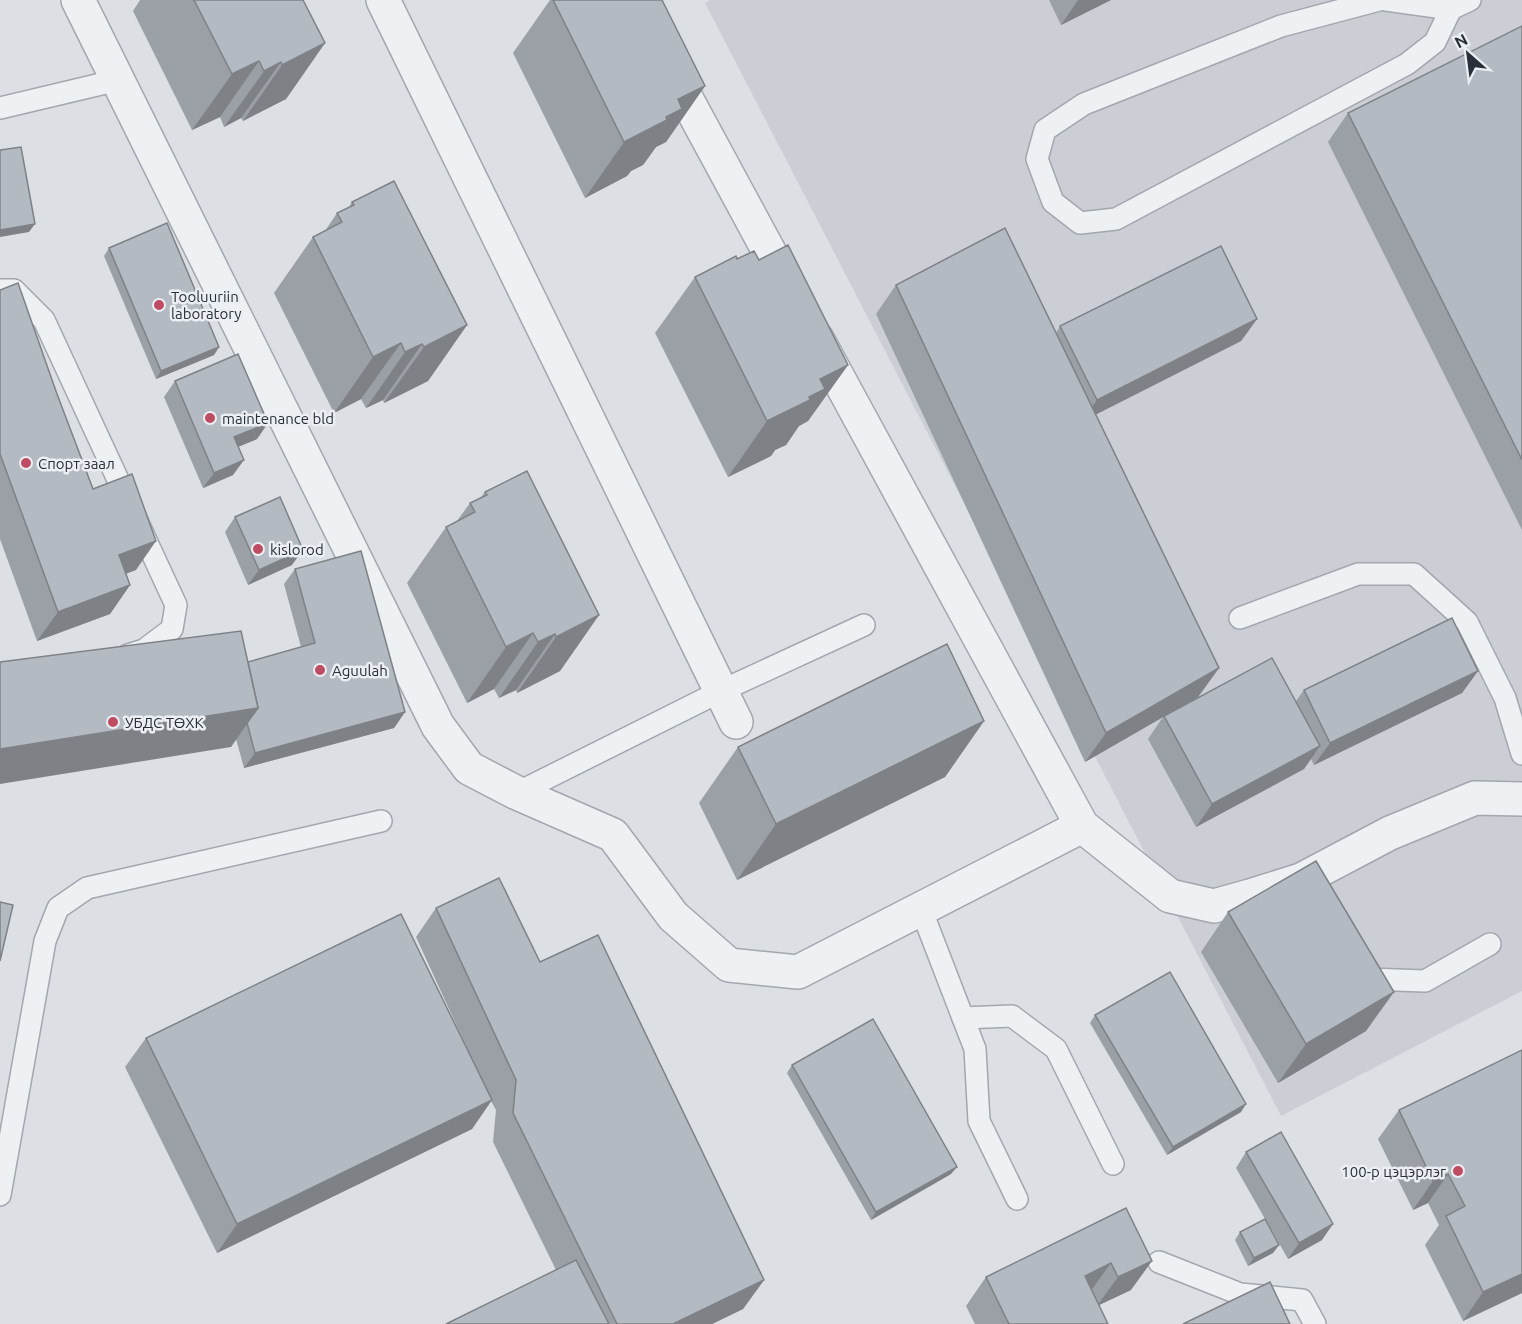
<svg xmlns="http://www.w3.org/2000/svg" width="1522" height="1324" viewBox="0 0 1522 1324" font-family="Ubuntu,sans-serif">
<rect width="100%" height="100%" fill="#dce0e5"/>
<path fill="#cbcfd5" d="M711 0H1522V991L1281 1116 705 3Z"/>
<g fill="none" stroke-linecap="round" stroke-linejoin="round">
<defs>
<g id="service">
<path d="M1379 0 1281 26 1084 104 1045 130 1037 159 1053 202 1080 223 1116 219 1407 64 1435 42 1451 9"/>
<path d="M1386 0 1451 9 1470 0"/>
<path d="M0 108 118 80"/>
<path d="M0 290H14L44 320 176 605 172 629 144 650 128 655"/>
<path d="M1240 618 1358 574H1414L1467 622 1505 698 1522 754"/>
<path d="M517 793 721 691 864 625"/>
<path d="M921 909 975 1049 979 1121 1017 1199"/>
<path d="M1360 973 1368 979 1425 981 1490 944"/>
<path d="M963 1018 1012 1016 1056 1049 1113 1164"/>
<path d="M0 1195 45 941 58 908 87 888 381 821"/>
<path d="M1159 1262 1240 1294 1302 1300 1315 1324"/>
</g>
<g id="minor">
<path d="M78 0 438 726 469 768 517 793 613 835 673 916 729 965 798 972 1082 826"/>
<path d="M383 0 736 722"/>
<path d="M633 0 792 294"/>
<path d="M817 339 1082 826 1170 896 1214 906 1250 896 1301 880 1390 833 1475 798 1522 799"/>
</g>
</defs>
<use href="#service" stroke="#a2a7ae" stroke-width="24"/>
<use href="#minor" stroke="#a2a7ae" stroke-width="36"/>
<use href="#service" stroke="#eef1f4" stroke-width="21"/>
<use href="#minor" stroke="#eef1f4" stroke-width="33"/>
</g>
<g fill="#9ba0a6">
<path d="M140 0H303L325 43 286 99 243 121 241 118 224 127 220 117 192 130 133 11Z"/>
<path d="M550 0H553L705 86 666 142 656 147 643 165 631 171 627 176 585 198 513 53Z"/>
<path d="M1049 0H1111L1061 25Z"/>
<path d="M1522 26V530L1328 142 1348 113Z"/>
<path d="M352 202 467 325 428 381 384 403 383 400 366 408 361 399 334 413 274 293 313 237 325 231 337 213 349 207Z"/>
<path d="M109 248 219 347 214 355 156 379 104 256Z"/>
<path d="M737 259 759 260 848 365 808 421 799 426 786 445 775 450 771 456 728 477 655 333 695 277Z"/>
<path d="M896 285 1056 333 1060 326 1257 319 1241 341 1095 415 1219 668 1198 697 1296 701 1304 690 1478 671 1462 693 1314 765 1311 759 1304 769 1196 827 1148 739 1163 717 1085 762 876 314Z"/>
<path d="M0 290 57 394 93 489 136 570 126 573 130 585 110 614 37 641 0 539Z"/>
<path d="M175 381 268 423 257 439 238 447 233 475 203 488 164 397Z"/>
<path d="M485 492 599 615 560 671 517 693 516 690 499 698 494 689 467 703 407 583 446 527 457 521 470 503 481 497Z"/>
<path d="M235 517 292 565 248 585 225 532Z"/>
<path d="M295 569 405 712 394 728 244 768 236 739 231 747 248 662 301 647 284 584Z"/>
<path d="M984 721 945 777 737 880 699 803 738 747Z"/>
<path d="M436 908 540 962 764 1280 743 1309 712 1324H446L556 1270 493 1142 496 1110 491 1101 472 1129 217 1253 125 1067 146 1038 471 1057 416 937Z"/>
<path d="M1228 912 1366 1031 1278 1083 1201 952Z"/>
<path d="M1095 1015 1241 1112 1167 1155 1090 1023Z"/>
<path d="M1522 1050V1293L1463 1321 1425 1245 1439 1225 1428 1203 1413 1210 1378 1139 1399 1110Z"/>
<path d="M792 1065 951 1174 871 1220 787 1073Z"/>
<path d="M1246 1152 1322 1240 1288 1259 1267 1222 1279 1245 1273 1253 1248 1266 1235 1240 1240 1232 1265 1219 1236 1168Z"/>
<path d="M1126 1208 1131 1290 1099 1305 1108 1324H975L966 1306 986 1277Z"/>
</g>
<g fill="#7e8287">
<path d="M1078 0H1111L1061 25Z"/>
<path d="M325 43 286 99 243 121 282 65Z"/>
<path d="M259 61 220 117 192 130 232 74Z"/>
<path d="M281 62 241 118 224 127 264 71Z"/>
<path d="M705 86 666 142 656 147 643 165 631 171 627 176 585 198 624 142 678 99Z"/>
<path d="M35 224 29 232 0 237V230Z"/>
<path d="M1257 319 1241 341 1081 422 1097 400Z"/>
<path d="M467 325 428 381 384 403 424 347Z"/>
<path d="M401 343 361 399 334 413 373 357Z"/>
<path d="M422 344 383 400 366 408 405 352Z"/>
<path d="M219 347 214 355 156 379 161 371Z"/>
<path d="M848 365 808 421 799 426 786 445 775 450 771 456 728 477 767 421 820 379Z"/>
<path d="M268 423 257 439 223 453 234 437Z"/>
<path d="M244 460 233 475 203 488 214 473Z"/>
<path d="M156 541 136 570 99 584 119 555Z"/>
<path d="M303 550 292 565 248 585 259 570Z"/>
<path d="M130 585 110 614 37 641 58 612Z"/>
<path d="M599 615 560 671 517 693 556 637Z"/>
<path d="M533 633 494 689 467 703 506 647Z"/>
<path d="M555 634 516 690 499 698 538 642Z"/>
<path d="M1219 668 1198 697 1085 762 1106 733Z"/>
<path d="M1478 671 1462 693 1314 765 1330 743Z"/>
<path d="M258 708 231 747 0 784V749Z"/>
<path d="M405 712 394 728 244 768 255 753Z"/>
<path d="M984 721 945 777 737 880 776 824Z"/>
<path d="M1320 746 1304 769 1196 827 1212 804Z"/>
<path d="M1394 992 1366 1031 1278 1083 1306 1044Z"/>
<path d="M492 1100 472 1129 217 1253 237 1224Z"/>
<path d="M1246 1104 1241 1112 1167 1155 1173 1147Z"/>
<path d="M957 1167 951 1174 871 1220 876 1212Z"/>
<path d="M1448 1174 1428 1203 1413 1210 1433 1181Z"/>
<path d="M1333 1224 1322 1240 1288 1259 1299 1243Z"/>
<path d="M1279 1245 1273 1253 1248 1266 1254 1258Z"/>
<path d="M1152 1261 1131 1290 1097 1306 1118 1277Z"/>
<path d="M1111 1263 1090 1292 1085 1276Z"/>
<path d="M1522 1274V1293L1463 1321 1483 1292Z"/>
<path d="M764 1280 743 1309 712 1324H673Z"/>
</g>
<g fill="#b4bac1" stroke="#7e8287" stroke-width="1.5">
<path d="M194 0H303L325 43 282 65 281 62 264 71 259 61 232 74Z"/>
<path d="M553 0H662L705 86 678 99 682 109 666 117 667 120 624 142Z"/>
<path d="M1522 26V460L1348 113Z"/>
<path d="M21 147 35 224 0 230V150Z"/>
<path d="M394 181 467 325 424 347 422 344 405 352 401 343 373 357 313 237 342 222 337 213 354 205 352 202Z"/>
<path d="M167 223 219 347 161 371 109 248Z"/>
<path d="M1005 228 1219 668 1106 733 896 285Z"/>
<path d="M788 245 848 365 820 379 825 389 809 397 810 400 767 421 695 277 736 256 737 259 754 251 759 260Z"/>
<path d="M1221 246 1257 319 1097 400 1060 326Z"/>
<path d="M18 283 57 394 93 489 132 474 156 541 119 555 130 585 58 612 0 454V290Z"/>
<path d="M238 354 268 423 234 437 244 460 214 473 175 381Z"/>
<path d="M527 471 599 615 556 637 555 634 538 642 533 633 506 647 446 527 475 512 470 503 487 495 485 492Z"/>
<path d="M280 497 303 550 259 570 235 517Z"/>
<path d="M361 551 405 712 255 753 247 723 258 708 248 662 315 643 295 569Z"/>
<path d="M1452 618 1478 671 1330 743 1304 690Z"/>
<path d="M241 631 258 708 0 749V662Z"/>
<path d="M947 644 984 721 776 824 738 747Z"/>
<path d="M1272 658 1320 746 1212 804 1164 716Z"/>
<path d="M1316 861 1394 992 1306 1044 1228 912Z"/>
<path d="M499 878 540 962 598 935 764 1280 673 1324H617L513 1113 516 1080 436 908Z"/>
<path d="M0 902 13 905 0 961Z"/>
<path d="M401 914 492 1100 237 1224 146 1038Z"/>
<path d="M1170 972 1246 1104 1173 1147 1095 1015Z"/>
<path d="M873 1019 957 1167 876 1212 792 1065Z"/>
<path d="M1522 1050V1274L1483 1292 1446 1216 1465 1206 1448 1174 1433 1181 1399 1110Z"/>
<path d="M1281 1132 1333 1224 1299 1243 1246 1152Z"/>
<path d="M1126 1208 1152 1261 1118 1277 1111 1263 1085 1276 1108 1324H1009L986 1277Z"/>
<path d="M1265 1219 1279 1245 1254 1258 1240 1232Z"/>
<path d="M576 1260 609 1324H446Z"/>
<path d="M1270 1282 1290 1324H1183Z"/>
</g>
<g fill="#be4d64" stroke="#ebeff3" stroke-width="2">
<circle cx="159" cy="305" r="6"/>
<circle cx="210" cy="418" r="6"/>
<circle cx="26" cy="463" r="6"/>
<circle cx="258" cy="549" r="6"/>
<circle cx="320" cy="670" r="6"/>
<circle cx="113" cy="722" r="6"/>
<circle cx="1458" cy="1171" r="6"/>
</g>
<g text-anchor="middle" dominant-baseline="central" stroke-width="5" stroke-linejoin="round" paint-order="stroke">
<g font-size="15" fill="#282f39" stroke="#ebeff3" text-anchor="start">
<text x="171" y="296">Tooluuriin<tspan x="171" dy="17">laboratory</tspan></text>
<text x="222" y="418">maintenance bld</text>
<text x="38" y="463">Спорт заал</text>
<text x="270" y="549">kislorod</text>
<text x="332" y="670">Aguulah</text>
<text x="125" y="722">УБДС ТӨХК</text>
<text x="1446" y="1171" text-anchor="end">100-р цэцэрлэг</text>
</g>
</g>
<g transform="translate(1468 54) rotate(332)" stroke="#ebeff3" stroke-width="4.5" paint-order="stroke">
<path d="M0-4.5L10 22L0 15L-10 22Z" fill="#282f39"/>
<text y="-9" font-size="16" font-weight="bold" text-anchor="middle" fill="#282f39">N</text>
</g>
</svg>
